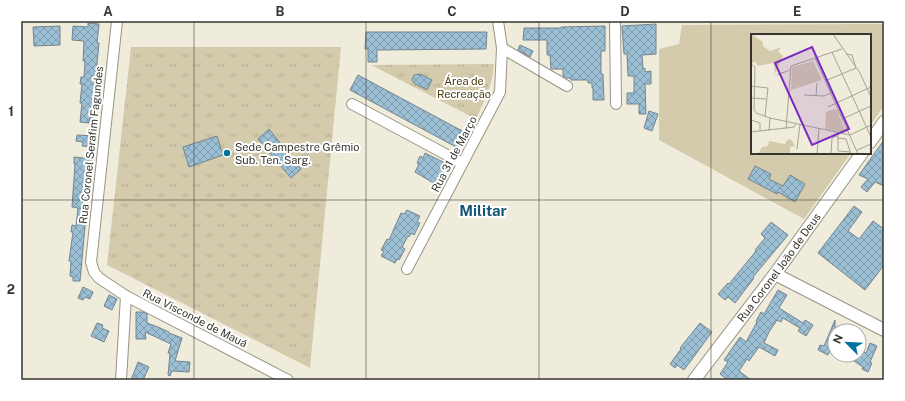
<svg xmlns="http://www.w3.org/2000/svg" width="905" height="401" viewBox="0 0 905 401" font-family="'Public Sans',sans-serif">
<defs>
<pattern id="park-tufts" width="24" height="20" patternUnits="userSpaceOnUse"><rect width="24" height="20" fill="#d4cbad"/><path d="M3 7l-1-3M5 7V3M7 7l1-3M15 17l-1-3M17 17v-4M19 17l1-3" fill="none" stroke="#b7af95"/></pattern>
<pattern id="building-cross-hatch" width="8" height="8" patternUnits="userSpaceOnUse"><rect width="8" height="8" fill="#9bbfd4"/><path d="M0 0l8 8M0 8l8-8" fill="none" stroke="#7f9cac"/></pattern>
</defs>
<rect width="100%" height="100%" fill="#f0ecdb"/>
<path fill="#d4cbad" d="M884 24V106L870 126V35H752V153H851L804 219 659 140V49L679 44 682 25Z"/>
<g fill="url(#park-tufts)">
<path d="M131 47H341L310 368 107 265Z"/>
<path d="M494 64C493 84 484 101 476 119L371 65Z"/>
</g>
<g fill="url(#building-cross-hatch)" stroke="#75848d">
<path d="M88 23 99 24 97 43H99L94 94 96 95 93 119 90 118 89 123 80 122 82 103H80L82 84H80L81 77H84L85 61H83L84 41 72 40 73 26 88 27Z"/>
<path d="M656 24V54L642 55 643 69 645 68V72L651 71V84H645L646 114H639V104H627V93H634V76H628L627 54H624L622 26Z"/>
<path d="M60 26V45L34 46 33 27Z"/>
<path d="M605 26V51H601V74H603L604 100H593V88H592V83H588V80H571V78H566L563 76V69H551L550 55H547V40H523L524 28H561V27Z"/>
<path d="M366 32H487L486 49 377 50V62H368V49H365Z"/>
<path d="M520 45 533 51 530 57 518 50Z"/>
<path d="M420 74 432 80 427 90 415 84 412 80 414 75Z"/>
<path d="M358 75 466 133 458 148 350 90Z"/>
<path d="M649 111 658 114 652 131 644 128Z"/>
<path d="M269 129 301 169 291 178 258 139Z"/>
<path d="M77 135 94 136 93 140H96L95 147 82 146 83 142 76 141Z"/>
<path d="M217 136 223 155 189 167 183 147Z"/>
<path d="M884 140V186L875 182 867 192 861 187 868 179 859 175Z"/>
<path d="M425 153 451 166 440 187 415 172 419 164 417 163 420 156 423 158Z"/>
<path d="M74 157 93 159 90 183H89L80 281H73V277L70 276 71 261H69L73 232H71L72 225 76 226 78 208 72 207 75 164H74Z"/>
<path d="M755 166 771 174 769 179 783 186 790 175 805 184 795 202 778 192 777 194 748 179Z"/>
<path d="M854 206 862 212 848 231 859 239 873 221 884 229V265L865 290 818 253Z"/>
<path d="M407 210 420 216 417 222 420 223 414 235 411 233 409 237 408 236 402 247 405 249 399 260 397 259 395 263 381 256 384 251 381 250 387 239 389 240 401 213 404 214Z"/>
<path d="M771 222 788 235 753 277 754 278 735 303 728 297 725 300 718 294 728 283 729 284 756 251 755 250 765 238 761 234Z"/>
<path d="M83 287 93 292 90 299 85 297 83 300 78 298Z"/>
<path d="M778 290 787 295 779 308 803 323 805 320 813 325 806 336 798 331 800 328 783 318 781 322 777 320 769 332 764 343 778 350 775 356 759 347 749 361 747 359 739 371 751 380H728L720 374 728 362 724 360 740 337 746 342 757 322 756 321 761 312 764 314Z"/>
<path d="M109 295 117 299 112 310 104 306Z"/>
<path d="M136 312H143L147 314V323L158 327 169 332V333L182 338 175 361 190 362 189 372 172 371 170 376 168 375 170 353H168L171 344 145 332 146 339H136Z"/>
<path d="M835 320V351L831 348 828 355 818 350 820 345 824 346Z"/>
<path d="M97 323 103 325 102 328 109 331 104 342 91 336Z"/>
<path d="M700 323 712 332 684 370 677 365 675 368 670 364 681 349 680 348Z"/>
<path d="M870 343 877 346 870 362 872 363 868 372 862 369 863 367 845 355H859V348L866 353Z"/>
<path d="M138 362 149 367 143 380H131Z"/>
</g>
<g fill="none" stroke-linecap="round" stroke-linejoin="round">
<defs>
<g id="minor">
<path d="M117 21 91 262 94 272 99 278 126 296 288 380"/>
<path d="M615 21 616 104"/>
<path d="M502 48 567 86"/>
<path d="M352 104 462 163"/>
<path d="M407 269 500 92 502 48 498 21"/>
<path d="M121 380 126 296"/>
</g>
<g id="tertiary">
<path d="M870 142 884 122"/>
<path d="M775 274 884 330"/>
<path id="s1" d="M694 380 775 274 862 153"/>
</g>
</defs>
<use href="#minor" stroke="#999485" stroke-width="12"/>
<use href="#tertiary" stroke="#999485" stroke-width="14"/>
<use href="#minor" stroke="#fff" stroke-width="10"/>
<use href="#tertiary" stroke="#fff" stroke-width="12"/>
</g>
<path fill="none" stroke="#37352f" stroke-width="1" stroke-opacity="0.55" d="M194 21V380M366 21V380M539 21V380M711 21V380M21 200H884"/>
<circle fill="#01729d" stroke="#fff" stroke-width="1.5" cx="227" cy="153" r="4"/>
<g text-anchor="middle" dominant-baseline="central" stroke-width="4" stroke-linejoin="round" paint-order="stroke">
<g font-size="11" fill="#473b0e" stroke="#fff">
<text x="464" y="81">Área de<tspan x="464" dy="13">Recreação</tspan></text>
</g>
<g font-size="11" fill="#37352f" stroke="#fff">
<text transform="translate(91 145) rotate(-84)">Rua Coronel Serafim Fagundes</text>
<text transform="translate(454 154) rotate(-62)">Rua 31 de Março</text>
<text stroke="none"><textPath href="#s1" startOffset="141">Rua Coronel João de Deus</textPath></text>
<text transform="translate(195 318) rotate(27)">Rua Visconde de Mauá</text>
</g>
<g font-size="11" fill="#37352f" stroke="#fff" text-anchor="start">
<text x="235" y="147">Sede Campestre Grêmio<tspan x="235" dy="13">Sub. Ten. Sarg.</tspan></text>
</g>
<g font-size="15" font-weight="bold" fill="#165775" stroke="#fff">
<text x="483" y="210">Militar</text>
</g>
</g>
<g transform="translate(751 34)">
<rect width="120" height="120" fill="#f0ecdb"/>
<path d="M83 75 86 76 95 99 74 95 75 78Z" fill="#d4cbad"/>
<path d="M0 0 12 8V12L19 17 31 13 27 17 32 22 24 40 23 29 6 32 5 28 1 29ZM40 105 44 112 39 113V120H7L11 113 17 112 18 107 34 110 36 106Z" fill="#d4cbad"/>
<path d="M62 27 71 46 40 56 41 33Z" fill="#d4cbad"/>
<path fill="none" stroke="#a6a396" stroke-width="1" d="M82 0 109 39 120 63M81 18 120 103M64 24 107 120M0 30 4 33 3 75M26 41 39 36M74 47 105 34 101 21 95 20M0 52 17 54 14 82M53 61 73 62 80 59M65 61 66 49M1 64 15 65M77 73 120 53M3 75 5 79 19 84 99 101M91 85 120 72M0 86 9 89V97M35 95 40 32 91 15M18 97 19 84M0 98 43 93 45 89M87 98V117L99 118M99 101 120 91M87 104 95 105 100 120M46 115 49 90M106 116 120 110M66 120 68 94M80 120 81 104 86 102"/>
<path fill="#7b2cbf" fill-opacity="0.15" stroke="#7b2cbf" stroke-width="2" d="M61 13 98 95 61 111 24 29Z"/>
<rect width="120" height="120" fill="none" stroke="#37352f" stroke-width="2"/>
</g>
<rect width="905" height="401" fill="none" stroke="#ffffff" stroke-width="44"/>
<g transform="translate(847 343) rotate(294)"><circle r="19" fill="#ffffff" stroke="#afaeac"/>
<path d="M0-3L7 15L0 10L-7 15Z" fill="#01729d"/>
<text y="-6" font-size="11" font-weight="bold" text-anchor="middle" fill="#37352f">N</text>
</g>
<rect x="22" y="22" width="861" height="357" fill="none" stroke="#37352f" stroke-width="1.5"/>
<g font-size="13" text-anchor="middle" font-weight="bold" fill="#37352f">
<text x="108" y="16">A</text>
<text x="280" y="16">B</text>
<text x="452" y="16">C</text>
<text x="625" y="16">D</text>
<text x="797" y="16">E</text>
<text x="11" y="116">1</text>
<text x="11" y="294">2</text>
</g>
</svg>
